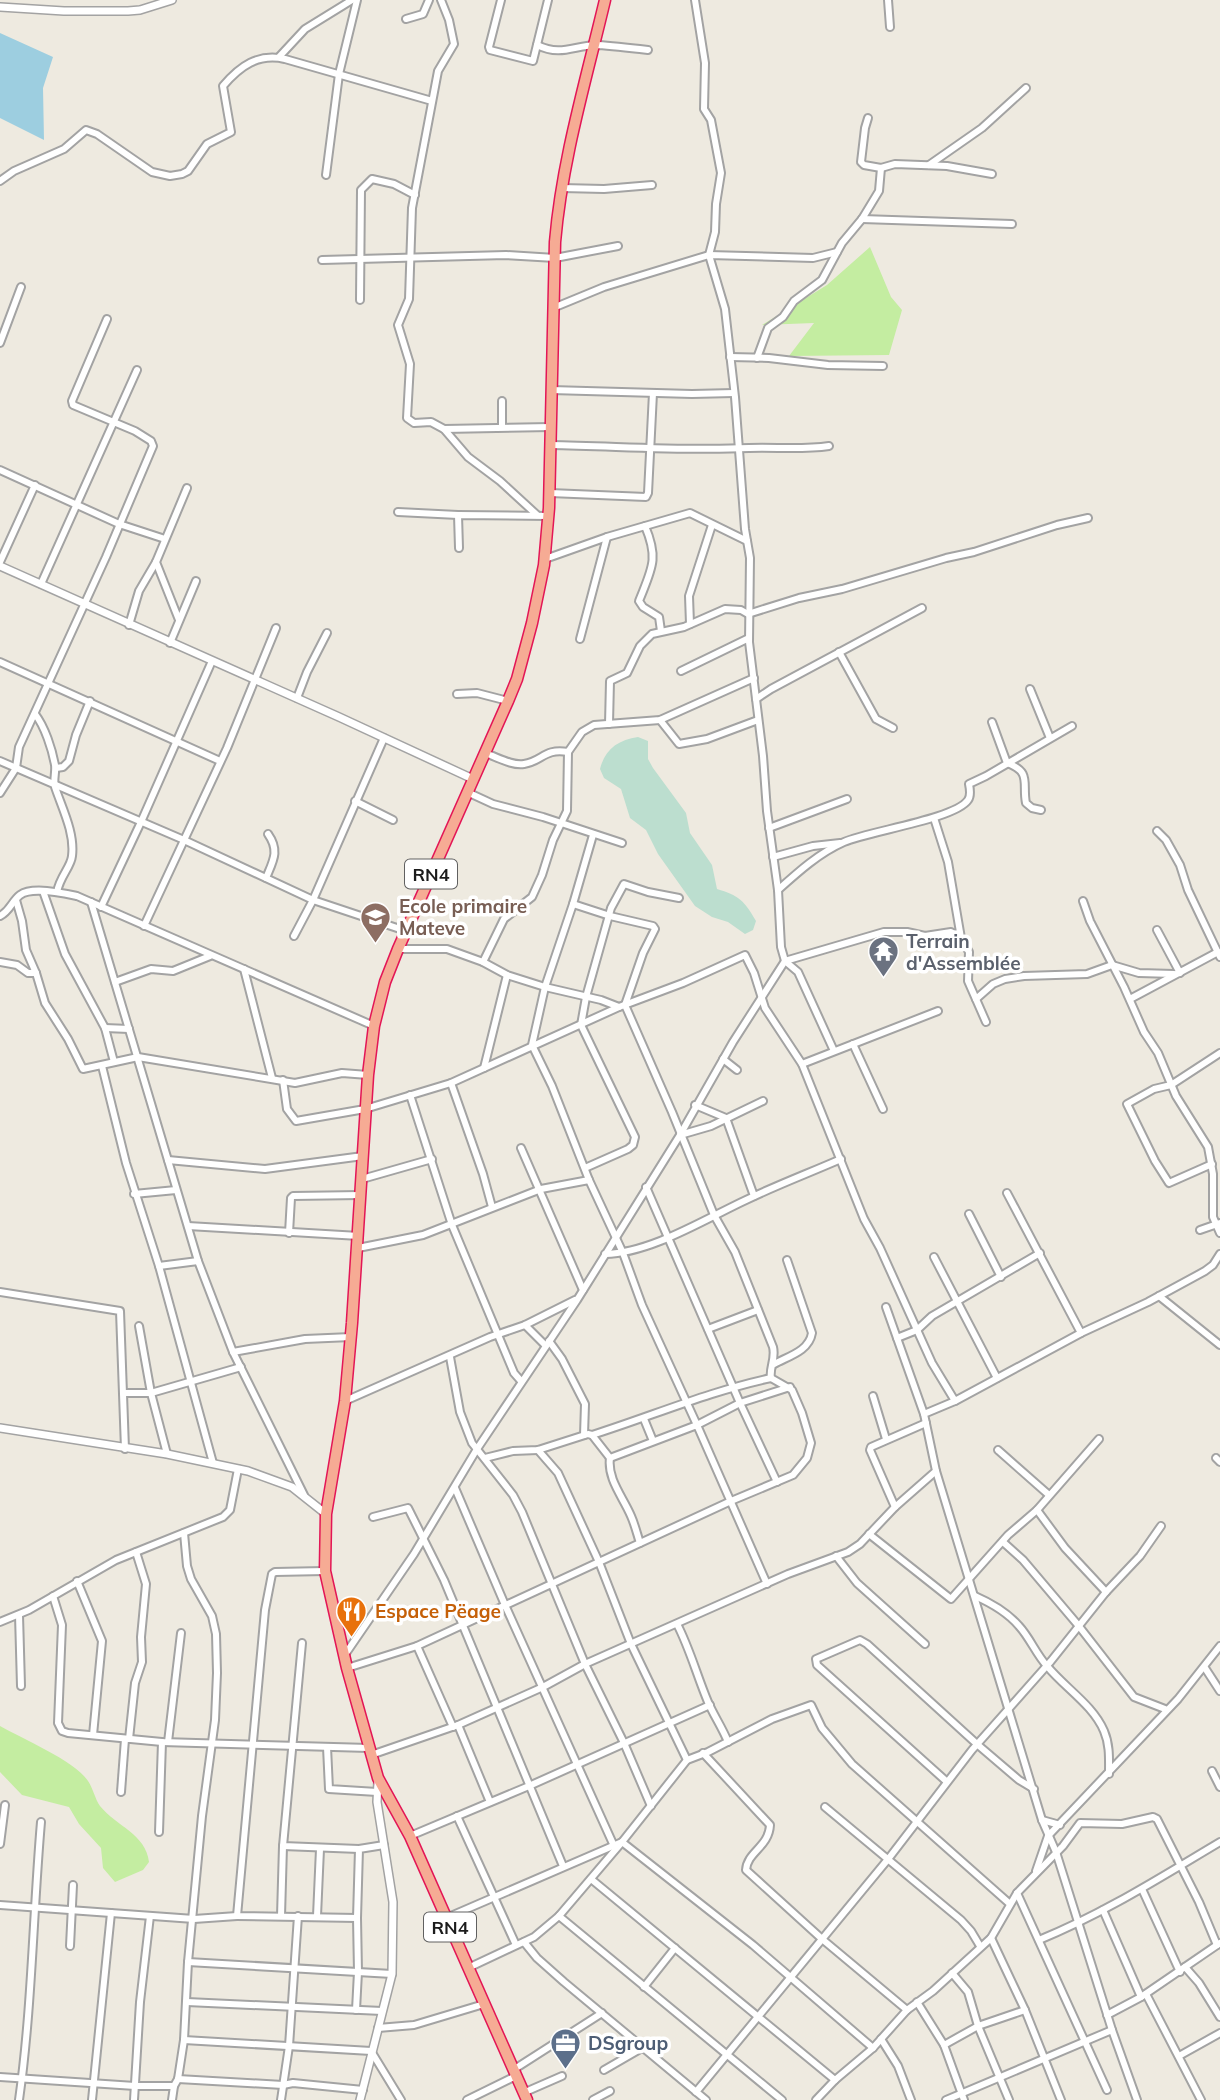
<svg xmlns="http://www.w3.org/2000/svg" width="1220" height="2100" viewBox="0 0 1220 2100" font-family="Mulish,sans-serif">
<rect width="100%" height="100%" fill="#eeeae0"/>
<g fill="#c4eda1">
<path d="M870 247 891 297 902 310 889 355 789 356 814 323 762 325 827 285Z"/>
<path d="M0 1726C23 1739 75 1761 88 1781 93 1788 95 1799 100 1806 116 1826 146 1834 149 1862L143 1870 115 1882 103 1868 101 1848 79 1824 69 1807 22 1795 0 1772Z"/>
</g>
<path fill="#bcdecf" d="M638 737 648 741V759L653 768 686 813 690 833 712 865 717 889C738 895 745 901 756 921L753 930 745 934 728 922 712 917 695 906 658 854 646 830 630 818 621 789 604 778 600 769C605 749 618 740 638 737Z"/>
<path fill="#9dcee0" d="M0 33 53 57 43 88 44 140 0 118Z"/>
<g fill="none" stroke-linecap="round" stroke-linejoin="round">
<defs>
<g id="minor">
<path d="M441 0 449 20 454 44 438 71 412 208 409 299 398 325 410 364 407 418 414 423 431 422 444 429 468 457 500 481 537 515"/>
<path d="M501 0 489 47 490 50 533 61 548 0"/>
<path d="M695 0 705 63 704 109 711 120 721 173 716 204 715 232 709 255 725 309 735 397 745 529 750 558 749 642 763 756 767 811 778 890 781 947 785 961 798 972 834 1051"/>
<path d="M888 0 890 27"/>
<path d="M406 19 423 14 429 0"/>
<path d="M537 45C562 57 574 45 598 45 614 46 631 48 648 50"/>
<path d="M279 57 305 29 352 0"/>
<path d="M868 118 865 128 861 162 864 165 881 168 895 164 947 166 992 174"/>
<path d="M929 165 982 128 1026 88"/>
<path d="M326 175 339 74 357 0"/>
<path d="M0 181 14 171 64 149 86 130 97 134 152 172 170 176 182 174 188 171 207 144 231 132 223 86C240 66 258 53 285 59L432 101"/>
<path d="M562 188 604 189 652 185"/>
<path d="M862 219 1012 224"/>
<path d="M322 260 506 255 555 258 618 246"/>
<path d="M360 300 361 190 372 179 394 184 415 195"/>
<path d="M553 308 604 287 709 255 813 258 837 252"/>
<path d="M0 343 21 287"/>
<path d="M730 357 769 358 828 365 883 366"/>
<path d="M757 358 768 328 783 317 794 301 822 280 842 243 862 219 879 191 881 168"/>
<path d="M551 390 692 394 734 393"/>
<path d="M502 427V401"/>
<path d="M444 429 551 427"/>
<path d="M550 445C616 446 683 451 749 448 776 447 802 450 829 446"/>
<path d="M0 470 119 524 165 539"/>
<path d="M550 493 646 497 648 493 653 393"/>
<path d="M398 512 458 515"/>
<path d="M645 526C659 559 652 568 639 601L643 607 659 617 661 631"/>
<path d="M459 548 458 515 548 516"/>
<path d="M545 559 607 537 690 513 747 541"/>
<path d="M0 562 35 485"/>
<path d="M41 584 137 370"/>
<path d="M179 620 156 562 187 488"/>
<path d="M690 624 689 596 712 525"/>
<path d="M129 625 139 591 156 562"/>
<path d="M580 639 607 537"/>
<path d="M170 643 196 581"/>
<path d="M839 652 876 719 893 728"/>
<path d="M0 662 220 761"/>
<path d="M681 671 749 638"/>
<path d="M1030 689 1050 738"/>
<path d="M457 694 477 693 508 701"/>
<path d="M297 698 307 672 327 633"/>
<path d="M756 699 771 689 922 608"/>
<path d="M35 714C45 727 52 749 55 765 56 773 53 780 55 787 62 808 75 833 72 856 71 867 60 876 57 892"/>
<path d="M660 720 679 744 707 739 758 720"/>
<path d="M992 722 1007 763C1032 772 1022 783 1026 803L1032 808 1041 810"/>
<path d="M609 724 610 681 627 673 640 646 652 634 684 627 725 609 741 610 748 614 799 598 842 589 946 558 974 552 1057 525 1088 518"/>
<path d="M485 753C497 757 512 766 524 764 543 761 544 748 568 752L582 732 594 725 660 720 754 678"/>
<path d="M0 761 184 840 313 900 406 931"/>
<path d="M56 768 63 767 69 761 76 735 90 701"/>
<path d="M467 792 493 804 543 817 622 843"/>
<path d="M0 793 16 768 19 747 106 557 153 446 151 441 135 431 73 405 72 401 107 319"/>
<path d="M355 801 393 820"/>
<path d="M934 818 948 862 961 938"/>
<path d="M769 828 847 799"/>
<path d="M1157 831 1166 840 1180 865 1188 890 1220 957"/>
<path d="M593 835 573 904 545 987 532 1045 552 1086 589 1180 623 1253 642 1305 697 1425 740 1403 790 1387"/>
<path d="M773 857 813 846 840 843"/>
<path d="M266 878C273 861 280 851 268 834"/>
<path d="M778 890C798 872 819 853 844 842 869 831 955 819 968 800 971 796 970 789 969 784L986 776 1072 726"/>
<path d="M43 891 65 954 105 1028 114 1062"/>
<path d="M16 900 22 921 26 950 36 973 45 1003 68 1039 83 1069 138 1057 295 1083 342 1073 368 1075"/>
<path d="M1083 901 1090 921 1124 987 1144 1032 1158 1053 1176 1096 1208 1147 1213 1174V1217L1220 1233"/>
<path d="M91 902 198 1261 233 1352 304 1495"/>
<path d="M101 907 141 822 212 661"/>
<path d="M0 916C10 911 12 901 20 895 32 886 63 893 77 896L374 1026"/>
<path d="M144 926 227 748 276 628"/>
<path d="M1157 930 1180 973"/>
<path d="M294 936 313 900 384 738"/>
<path d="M398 949H447L483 962 507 975 545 987 601 1000 619 1007"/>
<path d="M0 962 17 965 28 973H36"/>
<path d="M483 962 504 919 532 897 542 875 553 840 567 811 568 752"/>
<path d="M244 969 272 1078"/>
<path d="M115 982 151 969 173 971 210 956"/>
<path d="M976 999 993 984 1005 979 1024 976 1087 974 1112 965 1139 973 1174 974"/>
<path d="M1130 999 1218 952"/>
<path d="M105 1028 129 1029"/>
<path d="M853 1044 883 1109"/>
<path d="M723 1059 737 1070"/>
<path d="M802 1064 938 1011"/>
<path d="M102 1066 126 1163 159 1266 213 1463"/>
<path d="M484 1068 507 975"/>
<path d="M283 1080 287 1109 296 1121 365 1109 451 1083 619 1007 683 983 745 955 754 973 765 1008 802 1064 864 1219 880 1248 932 1363 955 1401"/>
<path d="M451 1083 483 1174 492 1207"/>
<path d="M410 1095 452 1225 514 1373 521 1381"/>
<path d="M695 1105 726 1118 754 1196"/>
<path d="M680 1135 711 1126 763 1101"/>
<path d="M521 1148 583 1290"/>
<path d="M168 1160 265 1169 363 1156"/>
<path d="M1212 1164 1169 1183 1155 1161 1127 1104 1154 1089 1171 1085 1220 1053"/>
<path d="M585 1168 628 1149 633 1145 635 1137 581 1025 586 997 611 908 624 884 648 892 679 898"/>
<path d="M362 1179 432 1159"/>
<path d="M646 1187 740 1403 777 1482"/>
<path d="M1007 1193 1081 1333"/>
<path d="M134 1194 176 1190"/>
<path d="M969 1214 1001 1277"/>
<path d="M188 1226 359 1236"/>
<path d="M1200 1230 1220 1223"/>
<path d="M289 1233 291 1198 293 1196 361 1195"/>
<path d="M358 1248 423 1235 541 1189 589 1180"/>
<path d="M605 1254C651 1253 705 1219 746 1200 777 1185 809 1173 841 1159"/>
<path d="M934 1257 997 1378"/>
<path d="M159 1266 198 1261"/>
<path d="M0 1292 120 1311 125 1449"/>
<path d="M1159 1296 1220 1345"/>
<path d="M886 1307 897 1338"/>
<path d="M525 1325 545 1345"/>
<path d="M139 1326 151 1393 167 1454"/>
<path d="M708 1329 758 1310"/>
<path d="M549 1341 562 1359 585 1404 584 1435"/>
<path d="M233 1352 305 1339 351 1337"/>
<path d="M450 1357 460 1412 472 1443 513 1495 522 1512 585 1664 624 1743 651 1806"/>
<path d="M774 1364C789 1356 809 1351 812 1333L787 1260"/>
<path d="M123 1393H151L241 1367"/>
<path d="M873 1396 886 1439"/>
<path d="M345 1401 490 1337 525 1325 575 1300"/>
<path d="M924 1414 897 1338 917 1330 932 1316 1040 1253"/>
<path d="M644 1419 653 1441"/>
<path d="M592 1435C652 1416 710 1391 771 1378"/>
<path d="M538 1450 558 1473 599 1562 631 1644 687 1760"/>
<path d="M998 1450 1049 1495"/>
<path d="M485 1458 513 1451 538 1450 588 1434 592 1435 610 1458 697 1425 767 1584"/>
<path d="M610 1458C607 1479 623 1497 631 1516 635 1525 637 1534 640 1543"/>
<path d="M1216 1458 1220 1462"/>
<path d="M936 1471 1042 1820 1056 1852 1112 2030 1137 2100"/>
<path d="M455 1488 505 1605 614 1846"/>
<path d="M895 1507 870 1450 871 1447 926 1423"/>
<path d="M1037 1510 1065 1548 1106 1592"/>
<path d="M373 1517 408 1508 444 1580 563 1866"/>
<path d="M869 1534 951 1599 1008 1535 1037 1510 1099 1439"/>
<path d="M1003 1542 1023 1560 1078 1625 1134 1697 1165 1709"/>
<path d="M836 1556 857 1583 925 1644"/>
<path d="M325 1571 275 1572 272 1574 265 1610 237 1916 357 1918 359 1849 384 1845"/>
<path d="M77 1581 102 1641 93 1735"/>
<path d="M53 1596 62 1625 58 1723 62 1731 68 1733 162 1742 369 1748"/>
<path d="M975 1596C991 1603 1007 1612 1019 1626 1030 1638 1036 1654 1047 1666 1065 1688 1093 1705 1104 1731 1110 1745 1109 1759 1109 1774"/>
<path d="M19 1615 21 1686"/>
<path d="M0 1622 29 1610 116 1560 223 1517 230 1510 238 1469"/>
<path d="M677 1624C690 1649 697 1676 708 1702 714 1716 722 1727 728 1742"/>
<path d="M302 1643 283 1846 359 1849"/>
<path d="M417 1646 453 1727"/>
<path d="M344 1656 414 1554 477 1449 577 1300 680 1135 733 1042 785 961 884 932H907L925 936 951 932 961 938 969 952 968 981 986 1022"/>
<path d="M347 1668 417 1646 731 1501 793 1475 807 1458 811 1443 802 1413 792 1390 771 1378C769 1368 776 1359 773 1347L735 1252 714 1215 672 1112 625 1005 643 953 655 929 653 926 610 916 573 904"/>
<path d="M1205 1668 1220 1691"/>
<path d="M458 1725 490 1802"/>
<path d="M129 1739 135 1683 142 1662 141 1637 146 1584 136 1552"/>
<path d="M168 1742 181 1633"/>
<path d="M327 1747 329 1789 377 1792"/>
<path d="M703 1753 770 1825C769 1847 747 1852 746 1870L822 1939 907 2010"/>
<path d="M371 1755 458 1725 543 1687 585 1664 788 1574 848 1552 860 1544 895 1507 936 1471 924 1414 955 1401 1081 1333 1148 1302 1205 1271 1213 1265 1220 1254"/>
<path d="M1212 1771 1220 1787"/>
<path d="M946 1781 817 1665 816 1659 860 1640 867 1644 978 1745 1019 1780 1034 1789"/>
<path d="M121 1792 125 1739"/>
<path d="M825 1807 961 1920 971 1931 980 1946"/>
<path d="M457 1816 516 1945"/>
<path d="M1042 1820 1060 1825"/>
<path d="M159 1832 162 1742"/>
<path d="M410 1836 529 1786 710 1705"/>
<path d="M0 1844 5 1805"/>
<path d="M1036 1871 1048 1836 1178 1699 1220 1646"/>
<path d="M591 1879 835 2080"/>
<path d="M1142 1889 1180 1972"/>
<path d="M1017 1893 1107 2090"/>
<path d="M0 1905 194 1919 237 1916"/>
<path d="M1103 1910 1141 1997"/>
<path d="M281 1916 283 1846"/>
<path d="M317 1916 320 1849"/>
<path d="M559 1916 782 2100"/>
<path d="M446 1918 622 1842 753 1945 873 2048"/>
<path d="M991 1938 1025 2010 1061 2100"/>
<path d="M1039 1940C1103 1914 1161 1877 1220 1842"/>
<path d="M524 1942 537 1958 564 1982 706 2100"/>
<path d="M70 1946 73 1885"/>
<path d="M188 1962 392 1974"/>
<path d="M1185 1967 1199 1983 1220 2017"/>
<path d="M468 1968 534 1937 559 1916 622 1842 687 1760 708 1752 772 1719 811 1705 822 1728 852 1764 1010 1904"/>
<path d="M952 1973 968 1992 978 2026 1009 2100"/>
<path d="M644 1987 675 1948"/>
<path d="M1146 1994 1201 2100"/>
<path d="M187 2002 382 2011"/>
<path d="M917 2002 944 2045 964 2100"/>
<path d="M356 2010 358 1972 357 1918"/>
<path d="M1107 2015 1141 1997 1220 1943"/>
<path d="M378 2028 414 2025 484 2004"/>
<path d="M881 2039 898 2066 911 2100"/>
<path d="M184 2040 371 2051 401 2100"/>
<path d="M944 2045 978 2026 1025 2010"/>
<path d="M1179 2056 1220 2033"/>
<path d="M513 2070 602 2013"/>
<path d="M604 2070 642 2048"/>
<path d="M0 2077 135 2086H174"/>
<path d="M178 2079 283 2085 293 2083 363 2090"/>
<path d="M696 2092 889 1858 972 1750 1051 1661 1106 1592 1140 1556 1161 1526"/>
<path d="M523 2093 562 2076"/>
<path d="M19 2100C32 2008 33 1914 41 1822"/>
<path d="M92 2100 111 1913"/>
<path d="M134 2100 140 2002 150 1916"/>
<path d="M172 2100 174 2086 178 2079 184 2040 188 1962 202 1816 215 1720 217 1673 216 1634 212 1616 191 1579 187 1566 184 1533"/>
<path d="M281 2100 289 2046 298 1916"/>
<path d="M467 2100 516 2076"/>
<path d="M593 2100 610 2091"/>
<path d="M816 2100 835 2080 873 2048 907 2010 933 1991 991 1938 1017 1893 1063 1846 1080 1823 1122 1824 1153 1817 1157 1819 1199 1902 1217 1945"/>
<path d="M946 2100 1112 2030"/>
</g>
<g id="tertiary">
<path d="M0 7 64 11H128L140 10 172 0"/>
<path d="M0 566 339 717 473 779"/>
<path d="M0 1428 167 1454 248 1471 292 1487 326 1514"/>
<path d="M360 2100 392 1974 393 1902 377 1802 378 1781"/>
</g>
<path id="trunk" d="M527 2100 410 1836 378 1778 347 1668 325 1571 326 1514 345 1401 352 1323 368 1075 374 1026 385 982 398 949 508 701 517 679 532 623 544 565 549 508 555 242C562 160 586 80 605 0"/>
</defs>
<use href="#minor" stroke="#a3a3a3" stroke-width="10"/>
<use href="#tertiary" stroke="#a3a3a3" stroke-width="10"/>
<use href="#trunk" stroke="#e31656" stroke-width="13"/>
<use href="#minor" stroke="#fff" stroke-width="6"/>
<use href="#tertiary" stroke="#fff" stroke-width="7"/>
<use href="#trunk" stroke="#f6ab94" stroke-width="10"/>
</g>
<defs>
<symbol id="school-pin" viewBox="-11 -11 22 30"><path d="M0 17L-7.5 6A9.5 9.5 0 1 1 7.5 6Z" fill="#8d6e63" stroke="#fff"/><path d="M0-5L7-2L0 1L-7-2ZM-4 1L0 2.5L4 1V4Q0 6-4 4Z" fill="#fff"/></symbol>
<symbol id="temple-pin" viewBox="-11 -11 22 30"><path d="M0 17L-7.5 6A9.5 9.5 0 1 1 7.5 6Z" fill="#6b7280" stroke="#fff"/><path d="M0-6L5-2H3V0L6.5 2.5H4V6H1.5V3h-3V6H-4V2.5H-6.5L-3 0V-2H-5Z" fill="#fff"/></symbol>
<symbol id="restaurant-pin" viewBox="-11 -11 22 30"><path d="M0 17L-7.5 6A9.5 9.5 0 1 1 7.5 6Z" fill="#e8710a" stroke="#fff"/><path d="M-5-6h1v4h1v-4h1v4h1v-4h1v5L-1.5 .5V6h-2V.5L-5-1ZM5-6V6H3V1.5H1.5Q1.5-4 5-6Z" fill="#fff"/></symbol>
<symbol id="office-pin" viewBox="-11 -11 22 30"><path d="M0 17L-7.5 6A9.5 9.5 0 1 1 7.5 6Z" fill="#5c6f8a" stroke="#fff"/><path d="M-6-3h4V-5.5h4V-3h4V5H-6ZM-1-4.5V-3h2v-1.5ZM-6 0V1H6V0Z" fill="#fff"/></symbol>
</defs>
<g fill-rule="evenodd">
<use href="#school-pin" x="358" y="900" width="35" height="47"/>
<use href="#temple-pin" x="866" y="934" width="35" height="47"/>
<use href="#restaurant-pin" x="334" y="1594" width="35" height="47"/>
<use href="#office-pin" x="548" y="2026" width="35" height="47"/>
</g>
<g text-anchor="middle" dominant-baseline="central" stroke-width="7" stroke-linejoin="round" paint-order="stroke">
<g fill="#fff" stroke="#606060" stroke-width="2">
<rect x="405" y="859.5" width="52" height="29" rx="5"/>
<rect x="424" y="1912.5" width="52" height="29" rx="5"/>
</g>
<g font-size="18" font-weight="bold" fill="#1c1c1c">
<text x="431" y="874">RN4</text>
<text x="450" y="1927">RN4</text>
</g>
<g font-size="19" font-weight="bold" fill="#785e54" stroke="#fff" text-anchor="start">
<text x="399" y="906">Ecole primaire<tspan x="399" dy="22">Mateve</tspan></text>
</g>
<g font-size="19" font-weight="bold" fill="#5b616d" stroke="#fff" text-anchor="start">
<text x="906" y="941">Terrain<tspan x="906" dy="22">d'Assemblée</tspan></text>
</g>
<g font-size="19" font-weight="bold" fill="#c56008" stroke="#fff" text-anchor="start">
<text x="375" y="1611">Espace Pëage</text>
</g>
<g font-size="19" font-weight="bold" fill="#4e5e75" stroke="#fff" text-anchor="start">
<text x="588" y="2043">DSgroup</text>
</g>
</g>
</svg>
